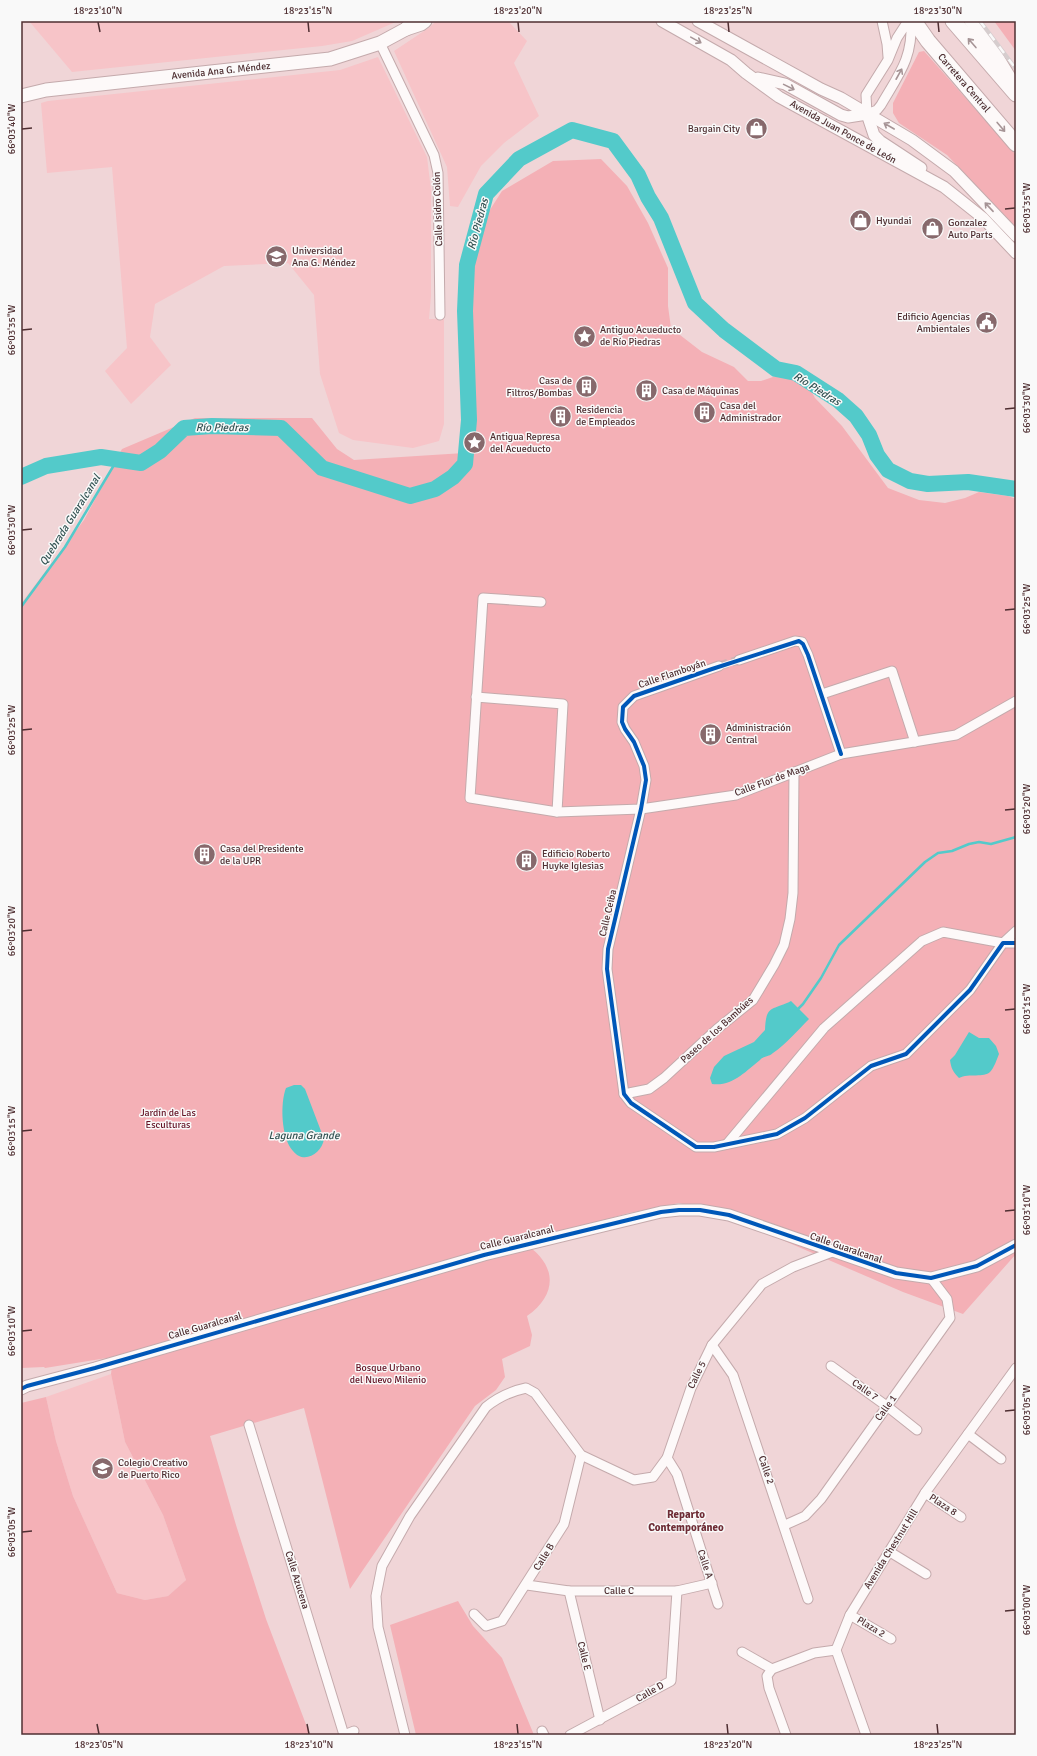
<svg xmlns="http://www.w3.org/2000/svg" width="1037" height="1756" viewBox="0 0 1037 1756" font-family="Signika,sans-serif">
<rect width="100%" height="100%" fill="#f0d5d7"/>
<g fill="#f7c4c8">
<path d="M29 21H398L352 41 322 46 72 72Z"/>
<path d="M436 21H508L527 41 514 63 539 116 504 143 481 166 458 207 450 206 447 167 394 51 430 27Z"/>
<path d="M378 57 427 157 431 190V296L429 319H444V424L439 441 413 448 353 440 339 433 320 374 314 295 288 263 224 266 155 304 150 337 171 365 131 404 105 371 127 348 112 167 47 173 41 103 48 101 340 70Z"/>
<path d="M111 1374 125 1442 163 1515 186 1580 168 1596 145 1600 117 1593 73 1496 56 1441 46 1397Z"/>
</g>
<g fill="#f4b0b6">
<path d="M994 21H1016V51Z"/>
<path d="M924 51 1016 155V227L947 155 899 123 893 113V103L919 52Z"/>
<path d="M601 159 627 186 648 223 668 268V306L671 328 702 352 734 367 748 381H761L799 368 815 398 842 426 888 488 919 500 945 503 965 498 979 492 1008 496 1016 499V1254L963 1314 903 1292 724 1215 679 1203 629 1213 522 1242C556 1262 560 1293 527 1316L532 1335 530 1346 502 1359 505 1377 496 1390 475 1406 350 1589 304 1408 210 1436 236 1525 266 1619 310 1735H21V1403L46 1397 56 1441 73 1496 117 1593 145 1600 168 1596 186 1580 163 1515 125 1442 111 1374 113 1357 45 1368 44 1367 21 1368V604L84 520 122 449 195 418H312L337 449 354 460 464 453 466 442 462 308 470 241 502 191 553 161Z"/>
<path d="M458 1601 473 1626 502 1658 534 1735H416L390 1625Z"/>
</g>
<g fill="#53caca">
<path d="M791 1001 809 1019C798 1030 786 1044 773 1053 769 1057 763 1056 760 1060 746 1071 732 1087 712 1084L710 1078 714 1067 724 1056 754 1042 765 1030C766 1004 772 1011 791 1001Z"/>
<path d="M969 1032 979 1038H989L996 1046 999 1054C997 1059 994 1068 990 1072 984 1078 969 1073 959 1078 953 1072 951 1068 950 1060L955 1055Z"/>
<path d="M294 1085H301L305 1089 324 1139C322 1153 304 1165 293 1151 281 1138 280 1103 286 1088Z"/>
</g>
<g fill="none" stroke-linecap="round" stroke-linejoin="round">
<g stroke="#53caca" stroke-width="2.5">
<path d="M21 607 65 547 117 460"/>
<path d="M798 1009 803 1004 821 978 839 945 925 862 938 853 952 851 969 844 979 842 991 844 1016 837"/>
</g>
<path stroke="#53caca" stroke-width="16" d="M21 477 46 466 101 457 141 463 160 451 184 428 212 426 281 428 322 468 410 496 435 489 453 477 465 464 469 420 465 311 467 265 486 194 519 159 572 130 613 141 638 175 648 197 661 218 695 303 724 330 776 369 796 373 838 400 856 416 869 435 877 455 888 470 910 481 928 484 968 482 1016 489"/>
<path stroke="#d0b4b6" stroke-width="9" stroke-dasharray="9 4.5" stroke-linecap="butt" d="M719 666 739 660"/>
<defs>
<g id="minor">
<path d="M882 21 887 44 888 57"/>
<path d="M908 21 897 38 888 60 866 95 867 114 877 110 881 105C899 74 913 58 911 21"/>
<path d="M380 43 434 155 438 173 440 315"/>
<path d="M541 602 483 598 470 798 557 812 641 809 736 795 841 754 956 735 1016 701"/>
<path d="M739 660 795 641 802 642 808 655 841 754"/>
<path d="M719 666 634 696 623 707 622 722 625 729 634 742 644 766 646 780 641 809 608 949 607 969 624 1094 631 1103 696 1147H714L777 1134 805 1118 871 1066 906 1054 970 990 1003 943H1016"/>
<path d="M822 694 892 671 915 742"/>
<path d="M476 697 563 704 557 812"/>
<path d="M624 1094 649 1089 664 1078 717 1029 753 1000 774 965 784 945 790 919 793 893 794 772"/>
<path d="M727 1144 824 1028 922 941 943 932 1003 943 1016 931"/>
<path d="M712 1345 733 1375 808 1599"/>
<path d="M831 1366 888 1407 917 1430"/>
<path d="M249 1425 344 1735"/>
<path d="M968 1434 1001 1459"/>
<path d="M667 1458 677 1474 718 1604"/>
<path d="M925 1493 961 1517"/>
<path d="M785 1525 805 1516 821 1499 950 1318 947 1299 931 1278"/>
<path d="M890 1552 926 1574"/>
<path d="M527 1585 569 1591H677L712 1583"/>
<path d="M569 1591 600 1720"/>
<path d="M474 1614 486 1626 502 1621 564 1524 581 1455"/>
<path d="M850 1615 891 1639"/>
<path d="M742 1652 772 1669"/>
<path d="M542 1731 544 1735"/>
<path d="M344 1735 354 1731"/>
<path d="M405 1735 378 1627 376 1596 382 1566 410 1516 486 1407C497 1398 512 1391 526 1388L535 1393 581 1455 634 1480 653 1477 667 1458 691 1388 712 1345 762 1284 793 1267 832 1252"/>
<path d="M570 1735 671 1681 677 1591"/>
<path d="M786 1735 769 1688 767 1676 772 1669 814 1653 836 1650"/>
<path d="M866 1735 836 1650 850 1615 925 1493 1016 1368"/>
</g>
<g id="tertiary">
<path d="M662 21 731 60 746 73 779 97 944 187 983 218 1016 253"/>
<path d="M698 21 821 89 841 98 912 140 954 171 1016 236"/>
<path d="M758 78 785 84 841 115 848 117 867 114"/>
<path d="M867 114 874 135 880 141 921 168"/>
<path d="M21 1389 27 1386 95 1368 484 1255 661 1212 679 1210H700L729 1215 896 1273 931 1278 977 1266 1016 1245"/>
</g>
<g id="secondary">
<path d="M971 21 995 54 1012 82"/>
<path d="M406 29 421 24 425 21"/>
<path d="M21 96 46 90 330 59 380 43 406 29 413 21"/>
</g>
<g id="trunk">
<path d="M914 21 928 41 1016 144"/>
<path d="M953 21 1016 94"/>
</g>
</defs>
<use href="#minor" stroke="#c4aaac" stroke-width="11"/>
<use href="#tertiary" stroke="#c4aaac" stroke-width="13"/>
<use href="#secondary" stroke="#c4aaac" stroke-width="15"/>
<use href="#trunk" stroke="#c4aaac" stroke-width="17"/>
<use href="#minor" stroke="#fdf9f9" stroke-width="9"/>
<use href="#tertiary" stroke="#fdf9f9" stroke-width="11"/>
<use href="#secondary" stroke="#fdf9f9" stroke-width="13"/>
<use href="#trunk" stroke="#fdf9f9" stroke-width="15"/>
<defs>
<path id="rail" d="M980 21 1016 69"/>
</defs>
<use href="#rail" stroke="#d6cdce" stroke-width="4"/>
<use href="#rail" stroke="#f9f9f9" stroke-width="2.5" stroke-dasharray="8" stroke-linecap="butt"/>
<defs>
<g id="cycleway">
<path d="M841 754 808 655 803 644 799 641 712 669 634 696 623 707 622 722 625 729 634 742 644 766 646 780 641 809 608 949 607 969 624 1094 631 1103 696 1147H714L777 1134 805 1118 871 1066 906 1054 970 990 1003 943H1016"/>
<path d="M21 1389 27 1386 95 1368 484 1255 661 1212 679 1210H700L729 1215 896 1273 931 1278 977 1266 1016 1245"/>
</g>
</defs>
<use href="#cycleway" stroke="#f9f9f9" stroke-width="6"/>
<use href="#cycleway" stroke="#0057b8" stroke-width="4"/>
</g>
<defs><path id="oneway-shaft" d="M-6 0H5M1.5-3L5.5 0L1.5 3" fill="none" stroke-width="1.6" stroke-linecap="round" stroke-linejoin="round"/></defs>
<g stroke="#a69496">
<use href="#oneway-shaft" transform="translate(696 40) rotate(29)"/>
<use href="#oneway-shaft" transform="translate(972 43) rotate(-131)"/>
<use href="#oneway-shaft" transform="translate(899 74) rotate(-61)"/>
<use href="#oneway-shaft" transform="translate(789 87) rotate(26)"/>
<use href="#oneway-shaft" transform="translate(889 126) rotate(-150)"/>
<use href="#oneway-shaft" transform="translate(1001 127) rotate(50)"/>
<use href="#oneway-shaft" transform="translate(989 207) rotate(-133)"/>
</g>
<path fill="none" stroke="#4f2f32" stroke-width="1.5" d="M98 22 100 32M308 22 309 32M518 22 519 32M728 22 729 32M938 22 939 32M22 129 32 128M1005 209 1015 208M22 330 32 329M1005 409 1015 408M22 530 32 529M1005 610 1015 609M22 730 32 729M1005 810 1015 809M22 931 32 930M1005 1010 1015 1009M22 1131 32 1130M1005 1211 1015 1210M22 1331 32 1330M1005 1411 1015 1410M22 1532 32 1531M1005 1611 1015 1610M97 1724 99 1734M307 1724 309 1734M517 1724 518 1734M727 1724 728 1734M937 1724 938 1734"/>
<defs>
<symbol id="shop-disc" viewBox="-11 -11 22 22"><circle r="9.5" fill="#87696c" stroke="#f9f9f9"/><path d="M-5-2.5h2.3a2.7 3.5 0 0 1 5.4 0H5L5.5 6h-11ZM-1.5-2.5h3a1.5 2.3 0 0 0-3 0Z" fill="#fff"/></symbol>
<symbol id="university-disc" viewBox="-11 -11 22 22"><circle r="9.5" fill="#87696c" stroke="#f9f9f9"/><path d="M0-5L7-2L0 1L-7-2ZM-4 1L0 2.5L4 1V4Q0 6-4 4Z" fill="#fff"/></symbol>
<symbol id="civic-disc" viewBox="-11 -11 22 22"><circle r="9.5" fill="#87696c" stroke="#f9f9f9"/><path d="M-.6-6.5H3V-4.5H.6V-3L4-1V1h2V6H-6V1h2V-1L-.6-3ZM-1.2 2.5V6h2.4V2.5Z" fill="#fff"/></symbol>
<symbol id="sight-disc" viewBox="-11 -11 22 22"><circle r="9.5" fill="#87696c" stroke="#f9f9f9"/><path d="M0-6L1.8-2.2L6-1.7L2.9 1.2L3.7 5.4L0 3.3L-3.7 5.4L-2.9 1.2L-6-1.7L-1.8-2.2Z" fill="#fff"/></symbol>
<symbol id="building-disc" viewBox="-11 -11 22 22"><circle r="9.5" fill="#87696c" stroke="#f9f9f9"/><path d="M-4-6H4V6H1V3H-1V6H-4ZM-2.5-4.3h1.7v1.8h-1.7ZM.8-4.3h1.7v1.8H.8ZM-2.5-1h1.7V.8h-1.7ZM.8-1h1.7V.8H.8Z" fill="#fff"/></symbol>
<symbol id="school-disc" viewBox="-11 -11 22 22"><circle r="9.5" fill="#87696c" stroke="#f9f9f9"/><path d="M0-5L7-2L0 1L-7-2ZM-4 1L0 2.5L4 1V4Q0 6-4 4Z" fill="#fff"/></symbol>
</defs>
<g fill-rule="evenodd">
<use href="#shop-disc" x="744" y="116" width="25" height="25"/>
<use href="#shop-disc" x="848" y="208" width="25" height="25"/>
<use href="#shop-disc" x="920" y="216" width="25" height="25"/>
<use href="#university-disc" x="264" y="244" width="25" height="25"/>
<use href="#civic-disc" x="974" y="310" width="25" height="25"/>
<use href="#sight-disc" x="572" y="324" width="25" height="25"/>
<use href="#building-disc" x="574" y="374" width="25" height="25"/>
<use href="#building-disc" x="634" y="378" width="25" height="25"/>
<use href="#building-disc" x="692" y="400" width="25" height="25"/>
<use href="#building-disc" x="548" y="404" width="25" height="25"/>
<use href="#sight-disc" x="462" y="430" width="25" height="25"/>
<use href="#building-disc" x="698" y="722" width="25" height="25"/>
<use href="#building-disc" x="192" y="842" width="25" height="25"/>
<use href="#building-disc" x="514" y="848" width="25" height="25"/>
<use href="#school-disc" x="90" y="1456" width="25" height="25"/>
</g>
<g text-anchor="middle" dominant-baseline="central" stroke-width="3" stroke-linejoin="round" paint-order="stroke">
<g font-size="10" fill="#4f2f32" stroke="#f9f9f9">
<text transform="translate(221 71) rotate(-6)">Avenida Ana G. Méndez</text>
<text transform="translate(964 83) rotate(49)">Carretera Central</text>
<text transform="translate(843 132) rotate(29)">Avenida Juan Ponce de León</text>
<text transform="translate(438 209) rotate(-92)">Calle Isidro Colón</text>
<text transform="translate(672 674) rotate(-19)">Calle Flamboyán</text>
<text transform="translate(772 780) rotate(-20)">Calle Flor de Maga</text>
<text transform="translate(608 913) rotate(-77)">Calle Ceiba</text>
<text transform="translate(717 1030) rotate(-42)">Paseo de los Bambúes</text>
<text transform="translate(517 1238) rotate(-14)">Calle Guaralcanal</text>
<text transform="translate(846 1248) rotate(19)">Calle Guaralcanal</text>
<text transform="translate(205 1326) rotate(-16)">Calle Guaralcanal</text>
<text transform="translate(697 1375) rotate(-64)">Calle 5</text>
<text transform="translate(865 1390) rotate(35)">Calle 7</text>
<text transform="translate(886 1408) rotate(-54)">Calle 1</text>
<text transform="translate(766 1470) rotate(71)">Calle 2</text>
<text transform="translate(943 1505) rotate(33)">Plaza 8</text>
<text transform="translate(891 1549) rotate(-58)">Avenida Chestnut Hill</text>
<text transform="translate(544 1557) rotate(-58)">Calle B</text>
<text transform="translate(705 1564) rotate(72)">Calle A</text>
<text transform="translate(297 1580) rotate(73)">Calle Azucena</text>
<text x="619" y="1591">Calle C</text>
<text transform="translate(871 1627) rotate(31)">Plaza 2</text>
<text transform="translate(584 1656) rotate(76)">Calle E</text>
<text transform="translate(650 1692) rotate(-30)">Calle D</text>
</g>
<g font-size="10" fill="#4f2f32" stroke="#f9f9f9" text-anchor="start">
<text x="740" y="129" text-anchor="end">Bargain City</text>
<text x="876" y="221">Hyundai</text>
<text x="948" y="223">Gonzalez<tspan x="948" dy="12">Auto Parts</tspan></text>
<text x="292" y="251">Universidad<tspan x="292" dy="12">Ana G. Méndez</tspan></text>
<text x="970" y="317" text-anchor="end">Edificio Agencias<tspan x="970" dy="12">Ambientales</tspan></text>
<text x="600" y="330">Antiguo Acueducto<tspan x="600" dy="12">de Río Piedras</tspan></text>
<text x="572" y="381" text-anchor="end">Casa de<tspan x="572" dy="12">Filtros/Bombas</tspan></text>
<text x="662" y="391">Casa de Máquinas</text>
<text x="720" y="406">Casa del<tspan x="720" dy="12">Administrador</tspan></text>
<text x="576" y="410">Residencia<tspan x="576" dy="12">de Empleados</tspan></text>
<text x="490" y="437">Antigua Represa<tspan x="490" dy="12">del Acueducto</tspan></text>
<text x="726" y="728">Administración<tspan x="726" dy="12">Central</tspan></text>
<text x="220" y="849">Casa del Presidente<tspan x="220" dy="12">de la UPR</tspan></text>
<text x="542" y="854">Edificio Roberto<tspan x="542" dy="12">Huyke Iglesias</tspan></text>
<text x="118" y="1463">Colegio Creativo<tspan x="118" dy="12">de Puerto Rico</tspan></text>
</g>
<g font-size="10" fill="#641325" stroke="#f9f9f9">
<text x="168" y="1113">Jardín de Las<tspan x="168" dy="12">Esculturas</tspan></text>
<text x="388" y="1368">Bosque Urbano<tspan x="388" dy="12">del Nuevo Milenio</tspan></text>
</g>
<g font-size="11" font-style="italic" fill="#335353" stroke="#f9f9f9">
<text transform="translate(478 224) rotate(-75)">Río Piedras</text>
<text transform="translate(817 389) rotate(32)">Río Piedras</text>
<text x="222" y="427">Río Piedras</text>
<text transform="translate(70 520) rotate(-58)">Quebrada Guaralcanal</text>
<text x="304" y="1135">Laguna Grande</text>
</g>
<g font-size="11" font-weight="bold" fill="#6e2c35" stroke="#f9f9f9">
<text x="686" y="1514">Reparto<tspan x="686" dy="13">Contemporáneo</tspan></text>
</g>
</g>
<rect width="1037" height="1756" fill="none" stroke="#f9f9f9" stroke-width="44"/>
<rect x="22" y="22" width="993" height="1712" fill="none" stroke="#4f2f32" stroke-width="1.5"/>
<g font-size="10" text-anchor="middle" fill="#4f2f32">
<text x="98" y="14">18°23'10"N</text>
<text x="308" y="14">18°23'15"N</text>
<text x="518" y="14">18°23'20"N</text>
<text x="728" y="14">18°23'25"N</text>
<text x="938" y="14">18°23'30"N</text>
<text transform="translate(11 129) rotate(-90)" y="4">66°03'40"W</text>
<text transform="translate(1026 208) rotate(-90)" y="4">66°03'35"W</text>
<text transform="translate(11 330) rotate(-90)" y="4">66°03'35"W</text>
<text transform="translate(1026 408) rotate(-90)" y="4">66°03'30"W</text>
<text transform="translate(11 530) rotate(-90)" y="4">66°03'30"W</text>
<text transform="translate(1026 609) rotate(-90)" y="4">66°03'25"W</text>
<text transform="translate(11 730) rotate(-90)" y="4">66°03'25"W</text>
<text transform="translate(1026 809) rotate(-90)" y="4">66°03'20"W</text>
<text transform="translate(11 931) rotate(-90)" y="4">66°03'20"W</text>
<text transform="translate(1026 1009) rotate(-90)" y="4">66°03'15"W</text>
<text transform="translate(11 1131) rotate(-90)" y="4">66°03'15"W</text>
<text transform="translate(1026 1210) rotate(-90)" y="4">66°03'10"W</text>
<text transform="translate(11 1331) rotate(-90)" y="4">66°03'10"W</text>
<text transform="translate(1026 1410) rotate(-90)" y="4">66°03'05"W</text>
<text transform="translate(11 1532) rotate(-90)" y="4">66°03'05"W</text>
<text transform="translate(1026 1610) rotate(-90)" y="4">66°03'00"W</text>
<text x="99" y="1748">18°23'05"N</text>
<text x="309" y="1748">18°23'10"N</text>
<text x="518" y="1748">18°23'15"N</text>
<text x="728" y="1748">18°23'20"N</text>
<text x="938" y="1748">18°23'25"N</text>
</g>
</svg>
